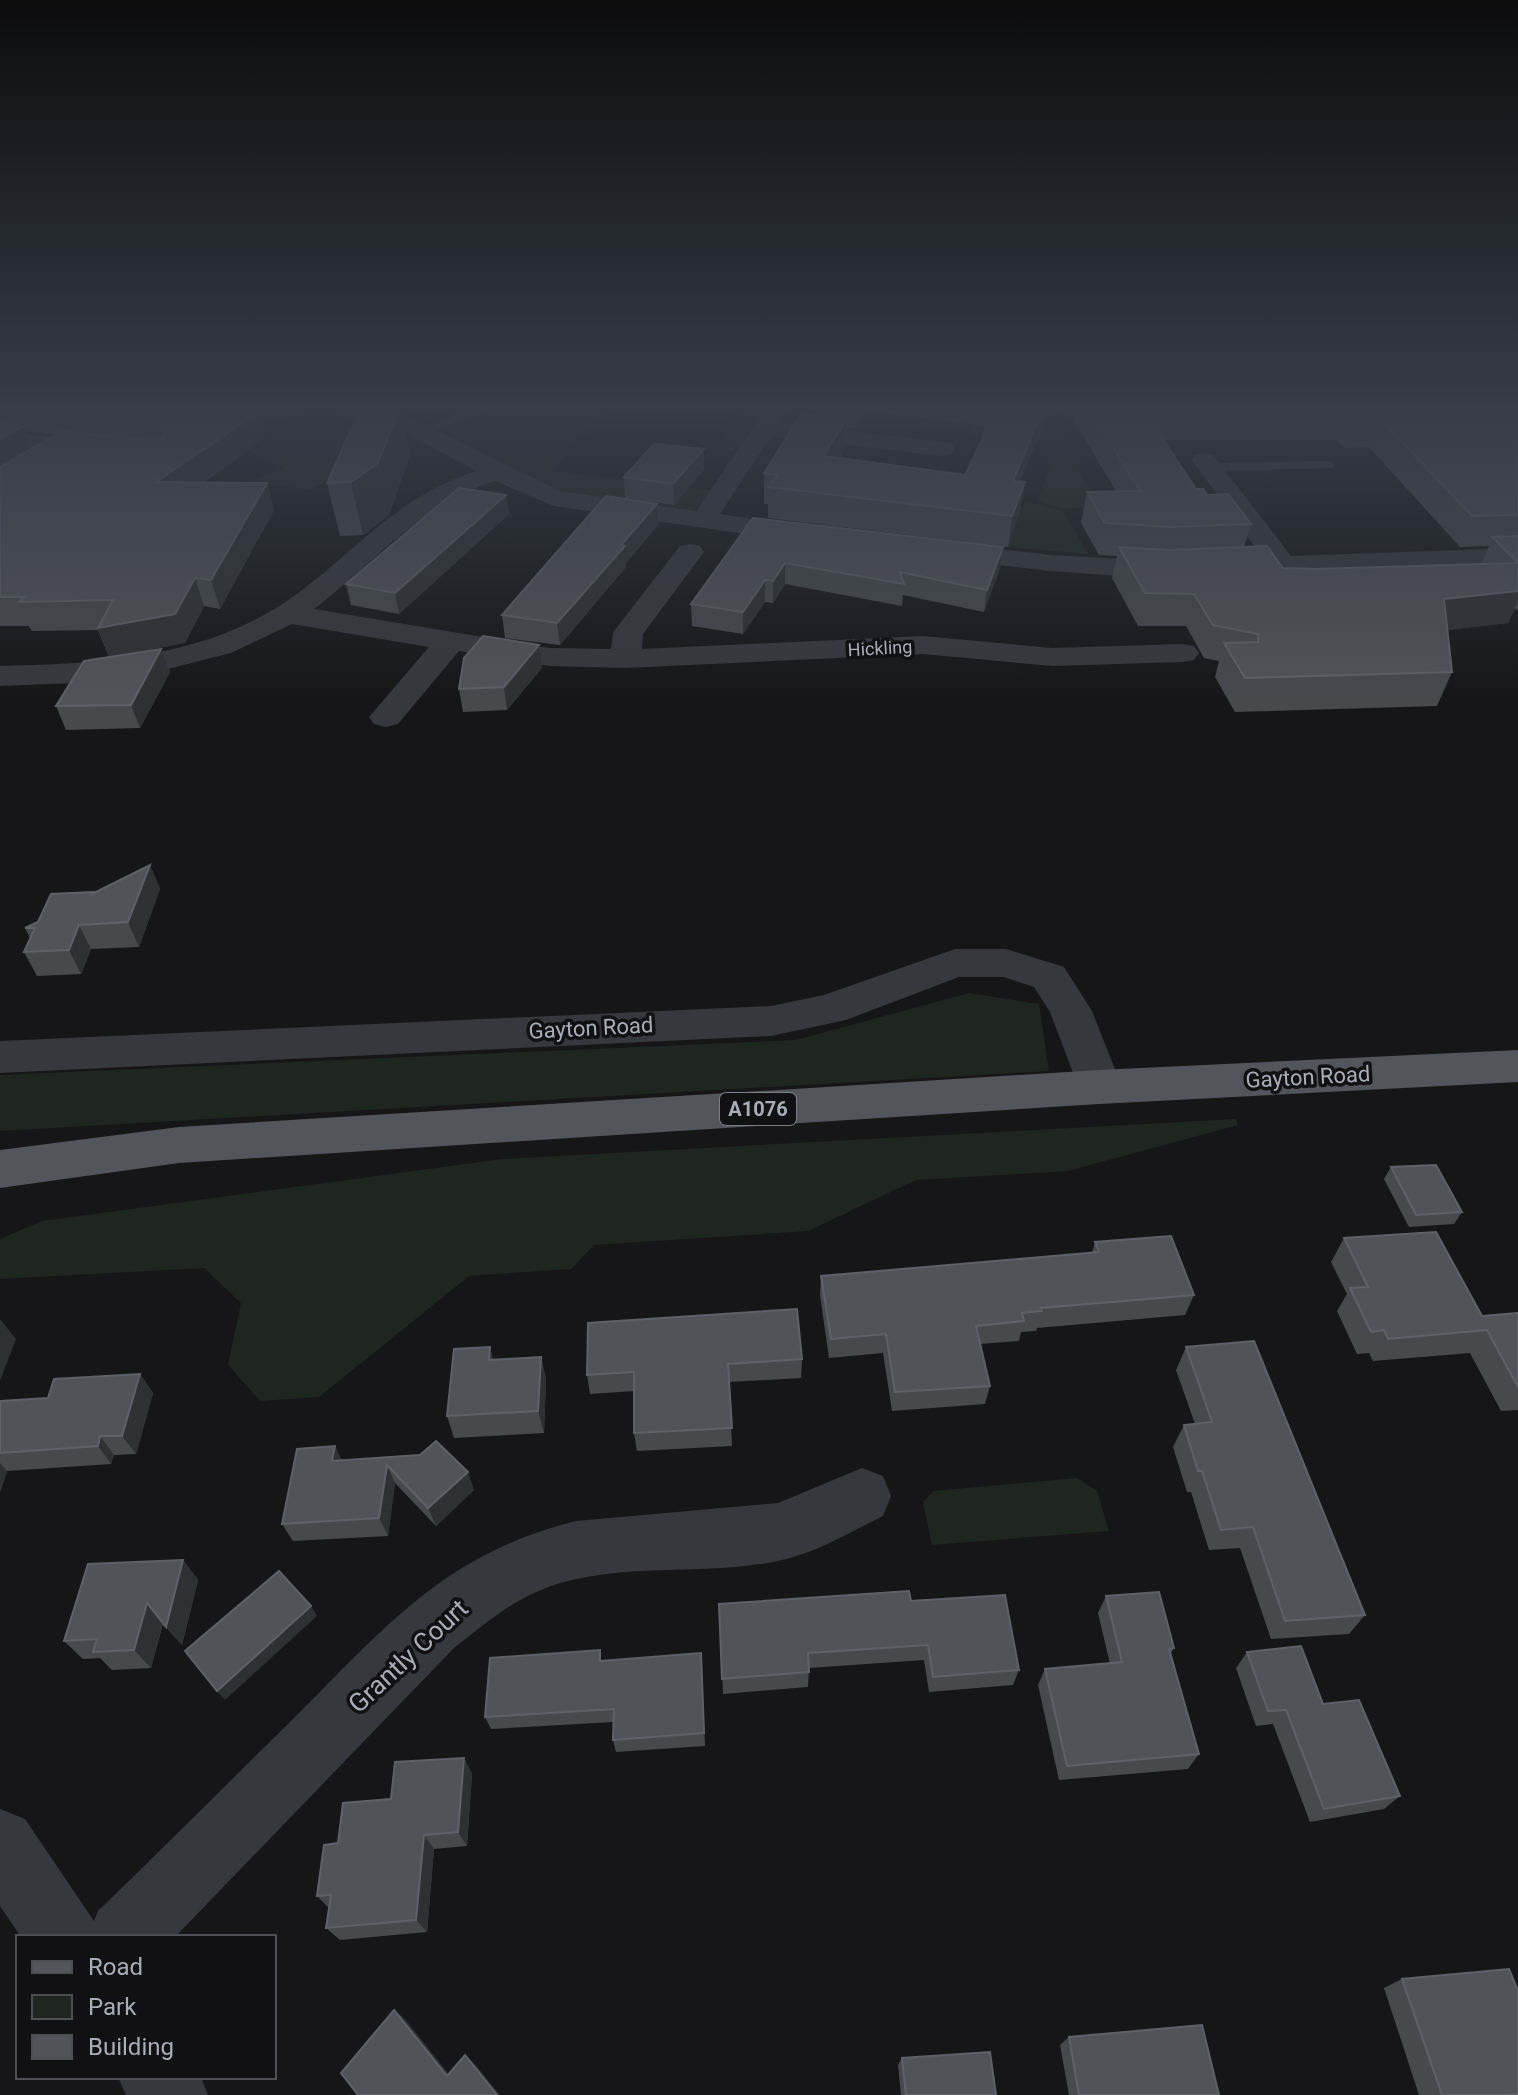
<svg xmlns="http://www.w3.org/2000/svg" width="1518" height="2095" viewBox="0 0 1518 2095" font-family="Roboto,sans-serif">
<rect width="100%" height="100%" fill="#161618"/>
<g fill="#1e261f">
<path d="M196 409H301L355 416 394 438 312 490 246 482 284 468 249 452 287 422Z"/>
<path d="M491 409H608L551 471 711 490 693 513 568 496 451 435 455 427Z"/>
<path d="M742 409H764C747 434 741 457 707 458Z"/>
<path d="M981 409 1056 411 1081 453 1056 454 1058 444 968 433Z"/>
<path d="M1068 455 1102 507 1060 508 1038 500 1053 456Z"/>
<path d="M1025 501 1064 512 1088 554 1008 547Z"/>
<path d="M969 993 1039 1004 1049 1071 0 1131V1075L796 1040Z"/>
<path d="M1236 1119 1238 1125 1068 1171 916 1180 808 1231 594 1245 571 1269 469 1276 319 1397 260 1401 228 1365 241 1303 204 1268 0 1279V1239L42 1221 503 1159Z"/>
<path d="M1077 1478 1097 1491 1109 1531 932 1545 923 1502 933 1491Z"/>
</g>
<g fill="none" stroke-linecap="round" stroke-linejoin="round">
<g fill="#37383d" fill-rule="evenodd">
<path d="M470 409H489L426 434 421 435 414 431Z"/>
<path d="M1327 461 1334 465 1332 468 1210 471 1203 467 1210 463Z"/>
</g>
<g fill="#37383d" fill-rule="evenodd">
<path d="M336 409H373L416 420 560 491 696 511 766 409H788L780 423 943 442 952 444 955 449 952 454 943 456 771 436 720 514 817 529 821 535 817 541 807 543 554 506 495 481C415 508 378 560 314 609L549 648 611 649 613 633 617 627 680 546 690 544 700 546 704 552 643 634 642 649 923 636 1052 648 1183 644 1194 646 1199 653 1194 660 1183 662 1052 666 923 654 625 668 549 666 459 651 398 724 386 727 374 724 369 717 429 647 292 624 231 653 148 674 75 683 0 686V666C103 664 210 658 297 594 360 547 397 497 476 471L400 430 340 414Z"/>
<path d="M1058 409H1132L1128 414C1109 419 1081 419 1062 414Z"/>
<path d="M0 431 99 443 108 445 111 450 108 455 99 457 0 445Z"/>
<path d="M1204 453 1213 455 1291 556 1518 548V564L1162 579 1051 571 943 559 933 557 929 551 933 545 943 543 1051 555 1162 561 1263 558 1192 460 1195 455Z"/>
<path d="M955 949H1006L1064 967 1092 1011 1122 1087 1115 1099 1099 1104 1083 1099 1050 1012 1034 987 1004 977H959L846 1020 771 1036 0 1073V1041L771 1006 824 995Z"/>
<path d="M862 1468 883 1476 891 1496 883 1516C850 1532 818 1552 782 1560 702 1579 611 1558 534 1593 505 1606 480 1628 454 1648L175 1937H21L0 1906V1809L25 1819 94 1921 98 1911C162 1849 225 1786 289 1723 382 1631 442 1554 576 1521L778 1503Z"/>
<path d="M118 2077H201L208 2095H126Z"/>
</g>
<path fill="#53555c" fill-rule="evenodd" d="M1518 1050V1082L1099 1104 179 1163 0 1188V1150L179 1127 1099 1070Z"/>
</g>
<g fill="#47494d" fill-rule="evenodd">
<path d="M0 409H251L260 411 266 437 203 483H267L274 510 220 609 204 606 185 643 109 657 98 630 32 631 29 626H0ZM25 431 56 435 32 449Z"/>
<path d="M360 409H401L410 455 389 515 363 535 340 536 327 483Z"/>
<path d="M816 409H1050L1020 481 1025 482 1020 512 1008 547 768 518V504H764V473L816 415ZM865 411 986 426 982 440 965 475 839 458 845 448 846 428 855 429Z"/>
<path d="M1075 409H1518V611L1515 608 1508 623 1447 630 1452 672 1437 706 1235 712 1215 677 1219 661 1204 658 1186 626H1138L1112 578 1117 556 1099 555 1081 523 1087 492 1116 491 1073 419ZM1163 440H1337L1344 448 1369 447 1460 547 1489 546 1481 565 1316 569 1283 568 1244 547 1251 524 1207 495 1196 489Z"/>
<path d="M704 469 674 505 625 498 624 477Z"/>
<path d="M506 495 509 514 399 614 351 605 346 584Z"/>
<path d="M657 504 658 525 626 563V567L560 645 505 638 502 615Z"/>
<path d="M753 518 1003 547 1000 568 984 612 903 595 902 606 785 584 773 603 765 602 743 634 692 626 691 604Z"/>
<path d="M161 649 170 672 140 728 66 730 56 706Z"/>
<path d="M542 668 507 710 463 712 459 689Z"/>
<path d="M150 865 160 889 139 947 91 949 81 974 37 976 24 952 30 938 25 928Z"/>
<path d="M1391 1167 1462 1212 1454 1224 1409 1227 1384 1179Z"/>
<path d="M1344 1238 1482 1316 1518 1313V1410L1501 1411 1470 1353 1373 1361 1369 1353 1357 1354 1337 1311 1347 1294 1331 1262Z"/>
<path d="M1095 1242 1194 1295 1185 1315 1037 1328 1036 1331 1021 1332 1019 1341 980 1344 990 1386 985 1404 892 1411 883 1353 829 1358 820 1295 821 1276 1092 1253Z"/>
<path d="M588 1323 802 1359 801 1378 729 1382 732 1446 637 1451 634 1433V1391L590 1394 587 1375Z"/>
<path d="M490 1347 493 1360 541 1357 546 1379 544 1433 454 1438 447 1416Z"/>
<path d="M1186 1347 1365 1615 1349 1634 1271 1639 1240 1548 1209 1550 1191 1492H1187L1173 1447 1184 1425 1195 1424 1176 1370Z"/>
<path d="M140 1374 153 1393 136 1454 114 1455 111 1464 7 1471 0 1492V1401L48 1398Z"/>
<path d="M420 1455 474 1490 436 1526 395 1483 388 1536 293 1541 282 1524 342 1460Z"/>
<path d="M183 1560 198 1580 182 1645 163 1624 151 1668 112 1670 100 1658 83 1659 64 1641Z"/>
<path d="M1106 1596 1174 1648 1171 1653 1199 1754 1188 1769 1059 1780 1038 1685 1045 1669 1110 1664 1098 1613Z"/>
<path d="M911 1601 1019 1670 1013 1685 929 1692 924 1660 809 1668 808 1687 723 1694 719 1604Z"/>
<path d="M1247 1652 1323 1704 1400 1796 1384 1809 1310 1822 1273 1724 1256 1726 1236 1668Z"/>
<path d="M603 1661 702 1667 705 1746 616 1752 613 1740V1722L491 1729 485 1717Z"/>
<path d="M464 1758 472 1774 467 1846 434 1849 427 1932 340 1940 326 1928 329 1908 317 1896 338 1843 391 1799Z"/>
<path d="M1402 1979 1518 1991V2095H1419L1384 1988Z"/>
<path d="M1069 2037 1219 2095H1069L1060 2045Z"/>
<path d="M902 2058 996 2095H901L898 2065Z"/>
</g>
<g fill="#2f3033">
<path d="M399 409H401L410 455 389 515 363 535 351 482Z"/>
<path d="M856 409H865V411L855 429Z"/>
<path d="M1043 409H1050L1008 511 1013 481Z"/>
<path d="M260 411 266 437 165 509 156 482Z"/>
<path d="M846 419 845 448 823 486 824 456Z"/>
<path d="M23 426 33 452 0 472V439Z"/>
<path d="M704 449V469L674 505 673 484Z"/>
<path d="M1025 482 1020 512 1008 547 1012 516Z"/>
<path d="M267 483 274 510 220 609 211 580Z"/>
<path d="M506 495 509 514 399 614 395 593Z"/>
<path d="M657 504 658 525 626 563V567L560 645 557 623Z"/>
<path d="M1003 547 1000 568 984 612 987 590Z"/>
<path d="M785 563V584L773 603V581Z"/>
<path d="M195 578 204 606 185 643 109 657 98 628Z"/>
<path d="M765 580V602L743 634V612Z"/>
<path d="M1518 591V600L1508 623 1431 632 1444 599Z"/>
<path d="M539 645 542 668 507 710 504 687Z"/>
<path d="M161 649 170 672 140 728 131 705Z"/>
<path d="M150 865 160 889 139 947 128 922Z"/>
<path d="M79 925 91 949 81 974 69 950Z"/>
<path d="M0 1319 16 1339 0 1381Z"/>
<path d="M490 1347 496 1369 489 1360Z"/>
<path d="M541 1357 546 1379 544 1433 538 1411Z"/>
<path d="M140 1374 153 1393 136 1454 122 1436Z"/>
<path d="M100 1436 114 1455 111 1464 98 1446Z"/>
<path d="M335 1446 344 1464 332 1461Z"/>
<path d="M0 1463 7 1471 0 1492Z"/>
<path d="M387 1465 395 1483 388 1536 379 1518Z"/>
<path d="M468 1472 474 1490 436 1526 428 1508Z"/>
<path d="M183 1560 198 1580 182 1645 166 1627Z"/>
<path d="M147 1603 163 1622 151 1668 134 1650Z"/>
<path d="M311 1606 317 1616 225 1700 217 1691Z"/>
<path d="M464 1758 472 1774 467 1846 458 1832Z"/>
<path d="M424 1835 434 1849 427 1932 416 1920Z"/>
<path d="M394 2010 405 2019 456 2083 447 2076Z"/>
<path d="M465 2055 473 2062 500 2095H497Z"/>
</g>
<g fill="#525359" stroke="#5f6168" stroke-width="2">
<path d="M41 409H251L260 411 156 482 267 483 211 580 195 578 175 614 98 628 113 600 19 602 24 597H0V467L62 431 152 441 162 439 167 430 162 423 153 421Z"/>
<path d="M360 409H399L378 463 351 482 327 483Z"/>
<path d="M991 409H1043L1013 481 1025 482 1012 516 768 487 777 475 764 473 802 414 846 419 824 456 965 475 982 440Z"/>
<path d="M1089 409H1518V515L1472 516 1379 418 1353 419 1346 411H1144L1196 489H1203L1207 495 1228 494 1251 524 1169 527 1105 523 1087 492 1140 491Z"/>
<path d="M0 423 23 426 0 439Z"/>
<path d="M654 444 704 449 673 484 624 477Z"/>
<path d="M459 488 506 495 395 593 346 584Z"/>
<path d="M606 496 657 504 621 545 625 546 557 623 502 615Z"/>
<path d="M753 518 1003 547 987 590 900 572 904 584 785 563 773 581 765 580 743 612 691 604Z"/>
<path d="M1518 536V591L1444 599 1452 672 1245 678 1224 643 1258 642V634L1213 625 1194 594 1145 593 1119 547 1170 550 1267 546 1283 568 1316 569 1518 563 1492 537Z"/>
<path d="M483 636 539 645 504 687 459 689 464 658Z"/>
<path d="M161 649 131 705 56 706 84 661Z"/>
<path d="M150 865 128 922 79 925 69 950 24 952 35 928H25L38 922 51 894 93 892 92 894Z"/>
<path d="M1436 1165 1462 1212 1416 1215 1391 1167Z"/>
<path d="M1436 1232 1482 1316 1518 1313V1387L1487 1330 1388 1339 1384 1330 1371 1332 1350 1288 1368 1287 1344 1238Z"/>
<path d="M1171 1236 1194 1295 1041 1308 1042 1311 1022 1313 1024 1321 976 1326 990 1386 895 1392 886 1334 831 1339 821 1276 1099 1252 1095 1242Z"/>
<path d="M797 1309 802 1359 728 1364 732 1428 634 1433V1372L587 1375 588 1323Z"/>
<path d="M1254 1341 1365 1615 1285 1621 1253 1527 1221 1530 1202 1471H1198L1184 1425 1212 1422 1186 1347Z"/>
<path d="M490 1347 489 1360 541 1357 538 1411 447 1416 454 1349Z"/>
<path d="M140 1374 122 1436H100L98 1446 0 1453V1401L48 1398 54 1379Z"/>
<path d="M436 1441 468 1472 428 1508 387 1465 379 1518 282 1524 297 1449 335 1446 332 1461 420 1455Z"/>
<path d="M183 1560 166 1627 147 1603 134 1650 93 1652 97 1639 64 1641 88 1564Z"/>
<path d="M279 1571 311 1606 217 1691 185 1651Z"/>
<path d="M909 1591 911 1601 1005 1595 1019 1670 933 1677 928 1645 808 1653 809 1672 722 1679 719 1604Z"/>
<path d="M1159 1592 1174 1648 1169 1649 1199 1754 1067 1766 1045 1669 1122 1662 1106 1596Z"/>
<path d="M1301 1646 1323 1704 1359 1700 1400 1796 1324 1809 1286 1710 1268 1711 1247 1652Z"/>
<path d="M600 1650V1661L701 1653 704 1733 613 1740 614 1709 485 1717 490 1658Z"/>
<path d="M464 1758 458 1832 424 1835 416 1920 326 1928 331 1895 317 1896 324 1845 338 1843 343 1803 391 1799 395 1762Z"/>
<path d="M1509 1969 1518 1991V2094L1503 2095H1442L1402 1979Z"/>
<path d="M394 2010 447 2076 465 2055 497 2095H358L341 2073Z"/>
<path d="M1202 2025 1219 2095H1079L1069 2037Z"/>
<path d="M990 2052 996 2095H906L902 2058Z"/>
</g>
<linearGradient id="sky" x2="0" y2="1"><stop stop-color="#0c0c0d"/><stop offset="0.58" stop-color="#363c48"/><stop offset="1" stop-color="#363c48" stop-opacity="0"/></linearGradient>
<rect width="1518" height="702" fill="url(#sky)"/>
<g text-anchor="middle" dominant-baseline="central" stroke-width="7" stroke-linejoin="round" paint-order="stroke">
<g font-size="18" fill="#a8adb8" stroke="#111113">
<text transform="translate(880 648) rotate(-3)">Hickling</text>
</g>
<rect fill="#111113" stroke="#7b7e86" stroke-width="2" x="720" y="1093" width="76" height="32" rx="6"/>
<g font-size="20" font-weight="bold" fill="#a8adb8">
<text x="758" y="1109">A1076</text>
</g>
<g font-size="22" fill="#a8adb8" stroke="#111113">
<text transform="translate(591 1028) rotate(-3)">Gayton Road</text>
<text transform="translate(1308 1077) rotate(-3)">Gayton Road</text>
</g>
<g font-size="26" fill="#a8adb8" stroke="#111113">
<text transform="translate(408 1656) rotate(-43)">Grantly Court</text>
</g>
</g>
<rect x="16" y="1935" width="260" height="144" fill="#111113" stroke="#4d4f55" stroke-width="2"/>
<rect x="32" y="1961" width="40" height="12" fill="#53555c" stroke="#4d4f55" stroke-width="2"/>
<text x="88" y="1975" font-size="24" fill="#a8adb8">Road</text>
<rect x="32" y="1995" width="40" height="24" fill="#1e261f" stroke="#4d4f55" stroke-width="2"/>
<text x="88" y="2015" font-size="24" fill="#a8adb8">Park</text>
<rect x="32" y="2035" width="40" height="24" fill="#525359" stroke="#4d4f55" stroke-width="2"/>
<text x="88" y="2055" font-size="24" fill="#a8adb8">Building</text>
</svg>
